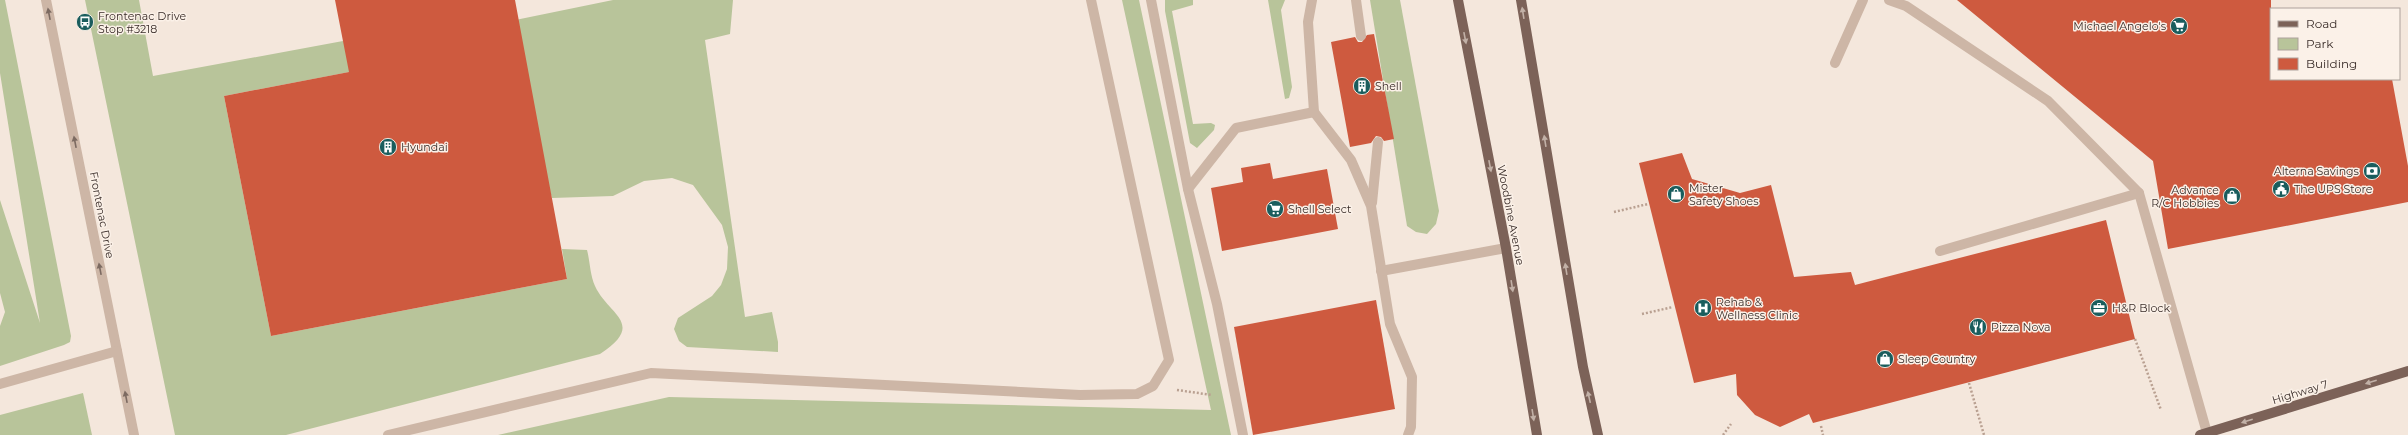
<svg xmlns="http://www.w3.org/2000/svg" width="2408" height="435" viewBox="0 0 2408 435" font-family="Montserrat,sans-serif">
<rect width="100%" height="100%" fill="#f4e7dc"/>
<g fill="#b8c49a">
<path d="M0 0H5L71 336 70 342 64 345 0 366V326L5 312 0 293V200L40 323 0 73Z"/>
<path d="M85 0H139L153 76 343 41 365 69 224 96 271 336 567 279 562 249 587 250C590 261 590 275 595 286 608 315 647 323 600 354L286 435H175Z"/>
<path d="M613 0H733L730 34 705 40 745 317 772 312 778 342V352L687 347 679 341 674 329 678 318 712 296 721 285 727 269 728 247 722 225 693 185 672 178 644 181 613 196 552 198 501 23Z"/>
<path d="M1122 0H1139L1231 435H498L669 397 1211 410Z"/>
<path d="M1193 0V5L1172 11 1193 124 1211 123 1215 125 1214 130 1197 148 1190 143 1165 11V0Z"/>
<path d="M1268 0H1285L1281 10 1292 87 1289 98 1285 99Z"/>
<path d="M1370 0H1400L1439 211 1436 224 1427 234 1416 232 1407 226Z"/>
<path d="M83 393 92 435H0V415Z"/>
</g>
<g fill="#ce5a3f">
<path d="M335 0H515L567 279 271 336 224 96 349 72Z"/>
<path d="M1957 0H2271V79H2392L2408 166V202L2168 249 2153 161Z"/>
<path d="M1374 34 1394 139 1384 141 1381 137 1376 136 1371 143 1350 147 1331 42 1355 37 1358 42H1362L1367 35Z"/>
<path d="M1682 153 1692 179 1740 193 1771 185 1794 277 1851 272 1855 285 2106 220 2135 339 1813 423 1809 414 1780 427 1755 415 1737 395 1736 374 1694 383 1639 163Z"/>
<path d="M1270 163 1273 179 1327 169 1338 229 1222 251 1211 188 1243 182 1241 168Z"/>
<path d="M1376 300 1395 409 1253 435 1234 327Z"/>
</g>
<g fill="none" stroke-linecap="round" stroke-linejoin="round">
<g stroke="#b9a091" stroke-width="2.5" stroke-dasharray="2 2" stroke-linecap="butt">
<path d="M1614 212 1648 204"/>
<path d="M1642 314 1673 307"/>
<path d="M2135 339 2161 410"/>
<path d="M1969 383 1984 435"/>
<path d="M1177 390 1212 395"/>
<path d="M1821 426 1823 435"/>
<path d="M1723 435 1731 424"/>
</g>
<g stroke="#cdb6a6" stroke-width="10">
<path d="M46 0 134 435"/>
<path d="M1151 0 1188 189 1217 304 1243 435"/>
<path d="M1312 0 1308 22 1314 112 1351 160 1371 206 1390 324 1412 377 1411 427 1408 435"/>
<path d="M1356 0 1361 36"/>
<path d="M1889 0 1906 6 2048 101 2139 193 2207 433"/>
<path d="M1835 63 1863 0"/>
<path d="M1188 189 1236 128 1314 112"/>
<path d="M1372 203 1378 142"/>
<path d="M1940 251 2139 193"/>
<path d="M1381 271 1506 248"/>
<path d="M0 384 117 351"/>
<path d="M388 435 651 373 1080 395 1137 394 1153 386 1169 360 1091 0"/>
</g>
<g stroke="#7c6258" stroke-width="10">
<path d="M1458 0 1506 248 1537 435"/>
<path d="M1521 0 1583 367 1598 435"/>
<path d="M2200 435 2408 371"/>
</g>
</g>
<defs><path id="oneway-solid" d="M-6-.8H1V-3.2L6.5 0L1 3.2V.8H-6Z"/></defs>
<g fill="#c2b1a7">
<use href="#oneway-solid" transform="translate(1523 13) rotate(-99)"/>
<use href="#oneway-solid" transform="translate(1465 38) rotate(79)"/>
<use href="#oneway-solid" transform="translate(1545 141) rotate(-99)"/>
<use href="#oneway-solid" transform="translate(1490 166) rotate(79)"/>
<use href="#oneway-solid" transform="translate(1566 269) rotate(-99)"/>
<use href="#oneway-solid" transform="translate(1512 286) rotate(81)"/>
<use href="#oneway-solid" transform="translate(2371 382) rotate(163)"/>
<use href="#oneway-solid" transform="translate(1589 397) rotate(-103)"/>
<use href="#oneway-solid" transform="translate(1533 415) rotate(81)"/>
<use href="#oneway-solid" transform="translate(2247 421) rotate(163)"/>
</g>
<g fill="#7c6a61">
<use href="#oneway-solid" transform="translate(49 14) rotate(-101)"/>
<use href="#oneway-solid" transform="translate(75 142) rotate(-101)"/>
<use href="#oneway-solid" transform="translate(100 269) rotate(-101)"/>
<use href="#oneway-solid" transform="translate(126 397) rotate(-101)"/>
</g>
<defs>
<symbol id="bus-disc" viewBox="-11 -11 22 22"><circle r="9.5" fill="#1a5d5d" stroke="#fbf1e8"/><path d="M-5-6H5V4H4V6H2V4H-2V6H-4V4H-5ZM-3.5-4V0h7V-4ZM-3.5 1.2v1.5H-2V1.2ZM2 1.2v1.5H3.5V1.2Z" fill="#fff"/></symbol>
<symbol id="supermarket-disc" viewBox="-11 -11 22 22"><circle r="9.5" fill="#1a5d5d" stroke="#fbf1e8"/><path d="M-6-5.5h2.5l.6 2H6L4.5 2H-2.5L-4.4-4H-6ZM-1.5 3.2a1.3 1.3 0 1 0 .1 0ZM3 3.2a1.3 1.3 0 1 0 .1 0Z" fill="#fff"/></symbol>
<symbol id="building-disc" viewBox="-11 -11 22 22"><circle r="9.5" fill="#1a5d5d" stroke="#fbf1e8"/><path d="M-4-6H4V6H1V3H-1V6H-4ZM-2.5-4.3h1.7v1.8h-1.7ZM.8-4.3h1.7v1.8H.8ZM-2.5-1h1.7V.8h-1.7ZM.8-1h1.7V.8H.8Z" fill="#fff"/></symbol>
<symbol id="bank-disc" viewBox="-11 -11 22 22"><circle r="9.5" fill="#1a5d5d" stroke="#fbf1e8"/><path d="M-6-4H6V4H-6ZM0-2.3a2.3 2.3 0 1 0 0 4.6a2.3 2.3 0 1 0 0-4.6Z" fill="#fff"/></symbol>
<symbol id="civic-disc" viewBox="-11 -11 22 22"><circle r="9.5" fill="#1a5d5d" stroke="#fbf1e8"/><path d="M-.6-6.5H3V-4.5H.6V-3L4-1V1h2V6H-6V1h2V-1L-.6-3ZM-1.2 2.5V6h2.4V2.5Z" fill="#fff"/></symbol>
<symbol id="shop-disc" viewBox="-11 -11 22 22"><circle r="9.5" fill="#1a5d5d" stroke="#fbf1e8"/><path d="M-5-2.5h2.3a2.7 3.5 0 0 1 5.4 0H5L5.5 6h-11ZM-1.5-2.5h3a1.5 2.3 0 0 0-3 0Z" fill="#fff"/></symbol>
<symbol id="hospital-disc" viewBox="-11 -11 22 22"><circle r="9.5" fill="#1a5d5d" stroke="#fbf1e8"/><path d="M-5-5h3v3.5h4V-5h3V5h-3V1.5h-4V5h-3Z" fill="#fff"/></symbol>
<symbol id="office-disc" viewBox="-11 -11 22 22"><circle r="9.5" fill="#1a5d5d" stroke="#fbf1e8"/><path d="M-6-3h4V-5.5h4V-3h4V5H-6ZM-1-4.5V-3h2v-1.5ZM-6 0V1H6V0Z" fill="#fff"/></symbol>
<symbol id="restaurant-disc" viewBox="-11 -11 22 22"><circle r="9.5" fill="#1a5d5d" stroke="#fbf1e8"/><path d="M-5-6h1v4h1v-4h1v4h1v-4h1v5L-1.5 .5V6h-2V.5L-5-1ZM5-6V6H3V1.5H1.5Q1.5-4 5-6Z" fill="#fff"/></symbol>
</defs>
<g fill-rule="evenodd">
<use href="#bus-disc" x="75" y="12" width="20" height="20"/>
<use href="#supermarket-disc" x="2169" y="16" width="20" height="20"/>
<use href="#building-disc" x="1352" y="76" width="20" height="20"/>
<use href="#building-disc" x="378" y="137" width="20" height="20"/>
<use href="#bank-disc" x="2362" y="161" width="20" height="20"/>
<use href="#civic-disc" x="2271" y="179" width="20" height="20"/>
<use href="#shop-disc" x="1666" y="184" width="20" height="20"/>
<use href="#shop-disc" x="2222" y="186" width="20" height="20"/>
<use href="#supermarket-disc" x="1265" y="199" width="20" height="20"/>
<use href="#hospital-disc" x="1693" y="298" width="20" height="20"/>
<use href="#office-disc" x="2089" y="298" width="20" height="20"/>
<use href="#restaurant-disc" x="1968" y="317" width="20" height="20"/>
<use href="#shop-disc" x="1875" y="349" width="20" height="20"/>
</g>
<g text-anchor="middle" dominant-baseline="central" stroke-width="3" stroke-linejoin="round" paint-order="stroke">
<g font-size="11" fill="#392c28" stroke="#fbf1e8" text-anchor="start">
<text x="98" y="16">Frontenac Drive<tspan x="98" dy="13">Stop #3218</tspan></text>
<text x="2166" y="26" text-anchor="end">Michael Angelo's</text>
<text x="1375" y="86">Shell</text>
<text x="401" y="147">Hyundai</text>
<text x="2359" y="171" text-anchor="end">Alterna Savings</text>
<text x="1689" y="188">Mister<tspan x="1689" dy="13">Safety Shoes</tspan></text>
<text x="2294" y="189">The UPS Store</text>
<text x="2219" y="190" text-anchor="end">Advance<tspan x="2219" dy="13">R/C Hobbies</tspan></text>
<text x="1288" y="209">Shell Select</text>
<text x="1716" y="302">Rehab &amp;<tspan x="1716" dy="13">Wellness Clinic</tspan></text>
<text x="2112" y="308">H&amp;R Block</text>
<text x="1991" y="327">Pizza Nova</text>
<text x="1898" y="359">Sleep Country</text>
</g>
<g font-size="11" fill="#392c28" stroke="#fbf1e8">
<text transform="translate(102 215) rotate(79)">Frontenac Drive</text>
<text transform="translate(1511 215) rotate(79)">Woodbine Avenue</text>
<text transform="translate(2300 392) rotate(-17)">Highway 7</text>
</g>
</g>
<rect x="2270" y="8" width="130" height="72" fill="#fbf1e8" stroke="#ada29b"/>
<rect x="2278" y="21" width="20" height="6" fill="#7c6258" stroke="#ada29b"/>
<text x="2306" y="28" font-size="12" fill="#392c28">Road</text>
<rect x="2278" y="38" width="20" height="12" fill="#b8c49a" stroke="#ada29b"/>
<text x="2306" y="48" font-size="12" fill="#392c28">Park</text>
<rect x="2278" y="58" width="20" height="12" fill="#ce5a3f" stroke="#ada29b"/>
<text x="2306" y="68" font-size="12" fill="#392c28">Building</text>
</svg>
